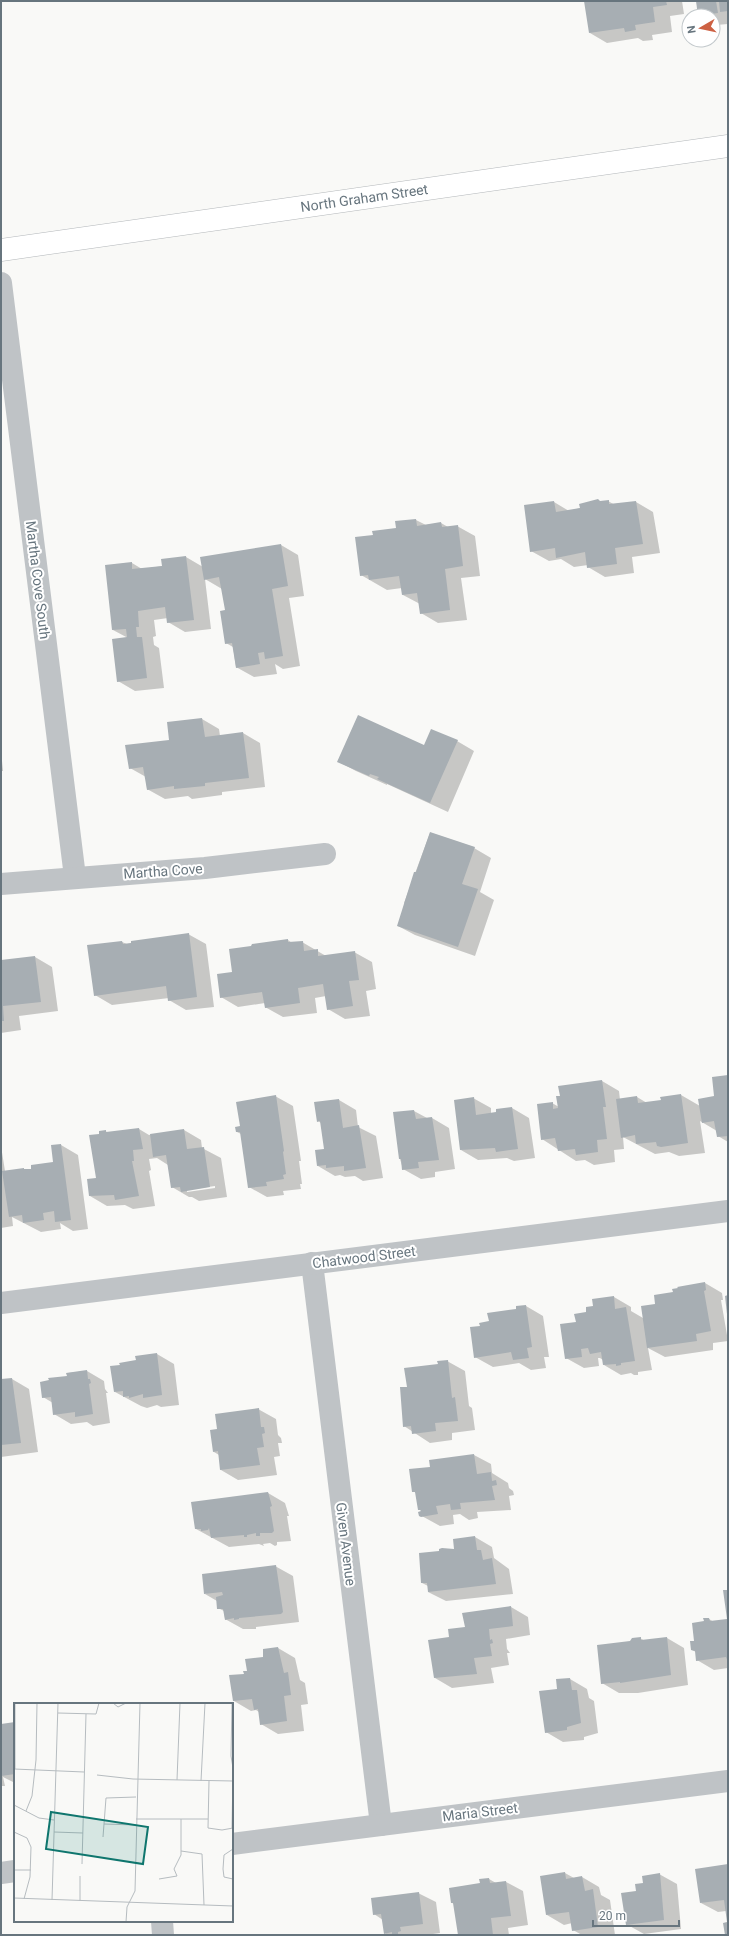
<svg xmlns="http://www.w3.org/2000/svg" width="729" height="1936" viewBox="0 0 729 1936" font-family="Roboto,sans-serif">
<rect width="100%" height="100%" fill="#f9f9f7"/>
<g fill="#0003" fill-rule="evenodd">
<path d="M585 1H682L684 14 670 16 672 32 652 35 653 40 643 41 638 38 607 43 590 33Z"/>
<path d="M697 1H728V24L716 25 713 23V16L699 15Z"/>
<path d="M608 501 615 505 636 502 653 512 660 553 632 557 634 573 605 577 588 567V565L574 567 561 559 549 561 531 551 525 506 554 502 569 511Z"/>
<path d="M416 520 426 525 441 523 448 527 457 526 475 536 480 576 461 578 467 620 438 623 421 613 420 604 403 595 402 588 387 590 361 575 374 535 397 529V522Z"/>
<path d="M281 545 298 555 304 596 289 598 300 666 283 669 275 664 277 674 254 677 236 667 233 647 226 643V611L222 589 205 579 211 629 185 632 168 622V618L154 620 156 636 153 637 154 645 159 648 164 688 135 691 118 681 128 638 113 630 132 563 142 569 163 566 186 557 203 567Z"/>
<path d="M202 719 219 729 220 736 243 733 260 743 265 787 222 792V795L192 799 188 796 165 799 147 789 146 777 130 768Z"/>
<path d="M457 741 474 751 448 812 387 784V785L356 771 339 762Z"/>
<path d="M1 751 3 771H1Z"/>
<path d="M430 833 474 848 491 858 480 892 494 900 475 956 415 935 398 926 406 904 404 903Z"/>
<path d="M188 934 206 944 214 1007 186 1010 169 1000V998L112 1005 95 995 122 942 127 944Z"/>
<path d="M288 940 292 943 302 942 326 956 354 952 372 962 376 989 366 991 370 1016 345 1019 328 1009 326 996 315 998 317 1013 283 1017 265 1007V1003L238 1007 221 997 233 973Z"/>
<path d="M35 957 52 967 58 1011 19 1016 21 1030 1 1033V961Z"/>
<path d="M728 1076V1142L718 1136 717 1131 700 1121 705 1153 679 1156 669 1152 655 1154 623 1137 624 1149 614 1150 615 1162 594 1165 585 1160 576 1161 542 1139 552 1103 559 1107 602 1081 619 1091 620 1100 637 1097 647 1103 662 1101V1098L681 1095 700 1106 715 1097Z"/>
<path d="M275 1096 293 1106 301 1161H299L302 1184H300L301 1189 283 1191 284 1195 267 1197 249 1187 241 1134 237 1132Z"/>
<path d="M473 1098 491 1108V1113H497V1110L512 1108 529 1118 535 1158 514 1161 507 1158 478 1160 461 1150Z"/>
<path d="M339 1100 356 1110 358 1127 376 1136 383 1178 363 1181 355 1176 345 1177 340 1175 335 1176 318 1166 325 1149 321 1123 318 1121Z"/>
<path d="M414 1111 427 1118H432L449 1128 455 1169 435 1172V1177L421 1179 403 1169 400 1159Z"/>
<path d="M139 1129 149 1135 184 1130 201 1140 202 1148 221 1158 227 1197 199 1201 192 1197H189L172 1187 168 1165 157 1158 149 1159 151 1170 149 1171 155 1206 133 1209 125 1205 107 1206 90 1196 97 1179 101 1134 105 1131 109 1133ZM215 1186V1188L187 1192V1190Z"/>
<path d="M61 1145 78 1155 88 1229 73 1231 60 1223 61 1229 41 1232 12 1217 13 1226 1 1228V1146L5 1171 32 1170 54 1163Z"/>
<path d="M705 1283 722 1293 723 1300H721L728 1341 713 1343V1350L665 1357 648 1348 652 1370 638 1372V1375H634L631 1373 621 1375 604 1365 603 1360 600 1358H598L599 1366 584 1368 566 1358 577 1323 594 1307 614 1297 631 1307V1311L643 1318 656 1304 674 1293Z"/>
<path d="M526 1306 543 1316 549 1357H544L546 1368 531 1370 519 1363 493 1367 475 1357 481 1327Z"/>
<path d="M157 1354 174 1364 179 1405 161 1407 157 1405 147 1408 141 1406 115 1392 137 1361Z"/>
<path d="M447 1361 465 1371 469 1406 472 1408 475 1430 452 1433V1440L430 1443 404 1426 439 1365Z"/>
<path d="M87 1371 104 1381 105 1389 108 1393H106L110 1423 93 1426 87 1422 71 1424 54 1414 53 1403 43 1397 68 1376V1373Z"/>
<path d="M12 1379 29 1389 38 1452 1 1457V1380Z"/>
<path d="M258 1409 276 1419 278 1435 281 1438 282 1443H278L280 1456 274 1457 277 1475 238 1480 221 1470 219 1455 214 1452 218 1430Z"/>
<path d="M474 1455 491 1464 492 1473 508 1483 509 1488 513 1491 514 1495 509 1496 511 1510 477 1512 478 1518 469 1520 460 1514 453 1515 454 1524 440 1526 420 1515 422 1512 416 1493 413 1491 431 1468Z"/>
<path d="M268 1493 285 1503 289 1516H287L291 1541 277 1542V1545L275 1546 270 1543 263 1544 264 1546 259 1544 229 1547 196 1529Z"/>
<path d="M475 1537 492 1547 494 1558 509 1569 513 1594 446 1601 428 1592V1586L422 1583 440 1552 455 1550Z"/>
<path d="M275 1566 293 1576 299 1622 256 1627V1629H243L225 1619 224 1611 218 1608 217 1601 205 1594Z"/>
<path d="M728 1591V1668L714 1670 697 1660 696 1652 692 1650 705 1622 709 1619 714 1622 728 1620Z"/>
<path d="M511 1607 528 1617 530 1635 506 1639 507 1649 510 1653H507L509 1665 491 1668 494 1683 452 1688 435 1678 450 1638 466 1628Z"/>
<path d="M640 1638 645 1641 667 1638 684 1648 688 1685 638 1693H619L602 1683 631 1642Z"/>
<path d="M278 1648 295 1658 300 1680 305 1683 308 1704 301 1705 304 1731 278 1734 261 1724 259 1712 256 1710 251 1711 234 1701 245 1674Z"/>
<path d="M570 1679 587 1689 589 1698 594 1701 598 1733 584 1737V1740L563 1742 546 1732 558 1689Z"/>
<path d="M15 1724V1783L3 1777 5 1786H1V1726Z"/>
<path d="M728 1865V1935H726L728 1923 726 1911 718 1912 701 1903Z"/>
<path d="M565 1873 574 1878 582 1877 599 1887 601 1895 610 1900 615 1935H582L573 1930 572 1923 564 1925 547 1915Z"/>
<path d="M659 1874 677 1884 681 1929 644 1934 626 1924 644 1884Z"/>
<path d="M489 1879 496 1883 506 1882 523 1891 528 1925 508 1928 509 1935H459L455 1904 452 1903Z"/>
<path d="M418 1893 436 1902 440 1933 426 1935H388L385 1933 383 1920 374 1914Z"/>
</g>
<g fill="#a7aeb3">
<path d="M584 1H666L667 5 653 7 655 22 635 25 636 30 625 32 624 28 589 33Z"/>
<path d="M696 1H716L718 13 698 16Z"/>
<path d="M719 1H728V11L720 12Z"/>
<path d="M598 499 600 501 609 500V504L636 501 643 544 615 548 617 564 587 568 585 552 556 558 555 548 530 552 524 505 554 501 556 512 580 508 579 504Z"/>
<path d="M416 519 417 526 441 522 442 527 458 525 463 566 445 569 450 610 420 614 417 593 402 595 399 576 369 580 368 575 360 576 355 537 373 535 372 531 396 528 395 521Z"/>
<path d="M281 544 288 586 272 589 283 656 265 659 264 652 258 653 260 664 236 668 232 643 225 644 220 611 225 610 219 577 204 580 200 557Z"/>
<path d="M186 556 194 620 167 623 165 607 138 611 139 627H136L137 637H142L147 678 117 682 112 639 127 637 126 629 112 630 105 565 132 562V569L162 566 161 559Z"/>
<path d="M358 715 424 745 431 729 458 740 430 803 377 779 379 777 370 774 369 776 337 762Z"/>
<path d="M202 718 205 737 243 732 249 778 205 783V786L174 789V786L147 790 143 767 129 769 125 745 169 740 167 722Z"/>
<path d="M430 832 475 847 462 884 478 889 458 947 397 926 414 872H416Z"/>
<path d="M189 933 197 997 168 1001 166 986 94 996 87 945 122 941 123 944 131 943V941Z"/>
<path d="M288 939V942L303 941 304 951 318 949V956L355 951 359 980 349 981 353 1006 327 1010 323 984 298 988 300 1003 265 1008 262 992 220 998 217 974 232 972 229 949 251 946 252 944Z"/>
<path d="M35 956 41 1002 3 1006 4 1021H1V960Z"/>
<path d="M728 1075V1136L717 1137 714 1121 702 1123 698 1099 714 1096 712 1077Z"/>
<path d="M602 1080 606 1107H603L607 1139 597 1140 598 1152 576 1155 575 1149 558 1151 555 1138 541 1140 537 1104 553 1102V1109L558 1108 556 1096H560L558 1086Z"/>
<path d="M681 1094 688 1143 661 1147 657 1146 656 1142 636 1144 635 1135 621 1138 616 1099 637 1096 638 1103 661 1100 660 1097Z"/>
<path d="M276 1095 284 1151 283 1152 286 1174 283 1175 284 1179 266 1182 267 1186 248 1188 240 1132H236L235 1127 240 1126 236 1102Z"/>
<path d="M474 1097 476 1115 496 1112V1109L512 1107 518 1149 496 1152 495 1148 460 1150 454 1100Z"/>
<path d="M339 1099 343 1128 359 1125 366 1168 344 1171V1166L326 1168V1165L317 1166 315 1150 324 1149 320 1121 317 1122 314 1102Z"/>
<path d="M414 1110 416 1119 432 1117 439 1160 418 1162 419 1168 402 1170 401 1159H399L393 1112Z"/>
<path d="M139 1128 143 1149 133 1150 134 1161H132L139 1196 115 1200 114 1195 89 1196 87 1179 96 1178 89 1135 99 1134V1131L106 1130V1132Z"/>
<path d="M184 1129 187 1149 204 1147 210 1187 181 1192 180 1187 171 1188 166 1155 153 1157 150 1134Z"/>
<path d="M61 1144 71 1220 55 1222 54 1211 43 1213 44 1220 23 1223 22 1215 9 1217 2 1171 24 1168V1169H31V1165L53 1162 51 1145Z"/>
<path d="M705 1282 706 1290 704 1291 711 1331 696 1334 697 1341 647 1348 641 1306 655 1304 654 1295 673 1292 672 1289 678 1288 677 1287Z"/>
<path d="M728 1295V1314H727L725 1296Z"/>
<path d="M614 1296 615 1309 626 1307 635 1361 621 1363V1365L616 1366V1364L603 1365 601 1352 590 1354 588 1348 581 1349 582 1357 565 1359 560 1324 576 1322 574 1314 586 1312V1307L593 1306 592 1299Z"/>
<path d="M526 1305 532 1347 527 1348 529 1358 513 1360 511 1352 474 1358 470 1327 480 1326 479 1323 489 1321 487 1313 516 1309V1306Z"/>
<path d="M157 1353 162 1395 143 1398V1394L129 1398V1396L123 1397V1391L114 1392 110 1366 120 1365 119 1363 136 1360 135 1356Z"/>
<path d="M448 1360 452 1398 455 1397 458 1421 435 1423 436 1431 412 1434 411 1426 403 1427 400 1387H407L404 1368 438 1364 437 1361Z"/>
<path d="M87 1370 88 1379H90L91 1383 89 1384 93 1414 75 1417V1412L53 1415 51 1397 42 1398 40 1382 49 1380 48 1378 67 1376 66 1373Z"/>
<path d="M12 1378 21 1443 1 1445V1379Z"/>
<path d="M259 1408 261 1427H264L265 1433 262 1434 264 1447 257 1448 260 1465 220 1470 218 1451 213 1452 210 1430 217 1429 215 1414Z"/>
<path d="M474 1454 477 1474 491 1472 492 1481 496 1480 497 1485 492 1486 495 1500 460 1503 461 1509 451 1510 450 1504 436 1506 438 1514 421 1517 419 1516 418 1512 421 1511 420 1510H418L415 1492H412L409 1469 430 1467 429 1460Z"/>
<path d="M268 1492 272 1506 270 1507 274 1531 272 1533H260V1536H256V1533L247 1535V1537H244V1535L211 1538 209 1528 208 1530 201 1531V1529H195L191 1502Z"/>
<path d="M475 1536 477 1550H481L483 1560 492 1558 496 1584 428 1592 427 1583H421L419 1553 439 1551V1549L442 1548 454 1549 453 1539Z"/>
<path d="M276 1565 283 1612 281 1614 239 1618V1619L234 1620V1618L225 1620 223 1609H217L216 1597 223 1595 222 1592 204 1594 202 1574Z"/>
<path d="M723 1590H728V1662L726 1657 696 1661 695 1651 691 1650 690 1641H694L692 1623 704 1621 703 1618H709L710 1621 727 1619Z"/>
<path d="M511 1606 513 1626 489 1629 490 1640 492 1639 493 1643 490 1644 492 1656 474 1658 477 1674 434 1678 428 1640 449 1637 448 1629 465 1627 462 1613Z"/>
<path d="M641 1637V1640L667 1637 671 1675 620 1683V1682L601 1684 597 1645 630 1641 632 1638Z"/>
<path d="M278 1647 284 1673 288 1672 291 1695 284 1696 287 1721 260 1725 258 1709 254 1710 252 1699 233 1701 229 1675 244 1674 243 1671H247L245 1659 263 1657V1649Z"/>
<path d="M570 1678 572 1690H577L581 1723 567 1727V1730L545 1733 539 1691 557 1689 556 1679Z"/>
<path d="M15 1722V1774L1 1776V1724Z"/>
<path d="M728 1864V1935H725L723 1923 727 1922 724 1900 700 1903 695 1869Z"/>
<path d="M565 1872 566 1879 582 1876 585 1891 593 1889 598 1927 572 1931 569 1912 546 1915 540 1876Z"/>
<path d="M660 1873 664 1920 626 1925 621 1893 636 1891 635 1884 643 1883 642 1876Z"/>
<path d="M489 1878 490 1883 506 1881 511 1916 491 1918 493 1935H458L453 1903H451L449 1888 480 1883 479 1879Z"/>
<path d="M419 1892 423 1924 400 1927 401 1931 398 1932V1935H392V1932L384 1934 381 1914 373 1915 371 1898Z"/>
</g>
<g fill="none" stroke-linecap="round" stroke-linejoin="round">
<defs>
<g id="major">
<path id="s1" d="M1 250 728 146"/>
</g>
</defs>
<use href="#major" stroke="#b3b7ba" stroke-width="23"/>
<g stroke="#bfc3c6" stroke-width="22">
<path d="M1 283 75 877"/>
<path d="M1 884 205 868 325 854"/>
<path d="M312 1263 381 1825"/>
<path d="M1 1303 728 1211"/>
<path d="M232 1844 728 1781"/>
<path d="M1 1873 15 1871"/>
<path d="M162 1921 163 1935"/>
</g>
<use href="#major" stroke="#fff" stroke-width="22"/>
</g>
<g text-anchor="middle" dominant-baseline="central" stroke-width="4" stroke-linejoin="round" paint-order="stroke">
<g font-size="14" fill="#67757e" stroke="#fff">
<text stroke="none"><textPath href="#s1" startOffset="367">North Graham Street</textPath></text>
<text transform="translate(38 580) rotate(83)">Martha Cove South</text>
<text transform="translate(163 871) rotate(-4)">Martha Cove</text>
<text transform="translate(364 1257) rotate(-7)">Chatwood Street</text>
<text transform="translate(346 1544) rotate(83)">Given Avenue</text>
<text transform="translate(480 1812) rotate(-7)">Maria Street</text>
</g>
</g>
<g transform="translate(14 1703)">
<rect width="219" height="219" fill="#f9f9f7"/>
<path fill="none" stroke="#b6bcc0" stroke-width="1" d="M99 0 104 4 112 0M218 0 217 53 219 65M44 10 82 11 85 0M0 66 70 69M1 66V0M83 72 119 76 219 78M163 77 166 0M187 78 191 0M195 78 194 125 208 127 219 125M0 102 25 115 40 117M12 108 18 93 22 57 23 0M122 116H194M90 121 122 122M218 125 219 70M0 129 13 135 17 144 16 174 10 196M40 129 69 130M89 134 92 95 122 94M219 146 210 152 209 166 210 174 219 176M167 148 188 151 190 202M68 161 72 11M0 167H17M66 173V198M145 176 163 173 160 166 167 152V116M0 195 219 203M38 197 44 0M112 219 113 204 121 188 126 0"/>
<path fill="#0f766e" fill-opacity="0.15" stroke="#0f766e" stroke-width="2" d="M37 109 134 124 129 161 32 146Z"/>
<rect width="219" height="219" fill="none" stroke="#67757e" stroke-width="2"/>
</g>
<rect width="729" height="1936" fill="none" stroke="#67757e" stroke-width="4"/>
<g transform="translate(701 28) rotate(261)"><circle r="19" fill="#ffffff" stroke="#c2c8cb"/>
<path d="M0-3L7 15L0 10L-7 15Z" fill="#cd6143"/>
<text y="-6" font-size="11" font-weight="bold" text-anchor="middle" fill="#67757e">N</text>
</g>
<path d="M593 1920v6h86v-6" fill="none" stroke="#67757e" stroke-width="2"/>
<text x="599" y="1920" font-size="12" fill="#67757e" stroke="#ffffff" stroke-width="3" paint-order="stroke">20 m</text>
</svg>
